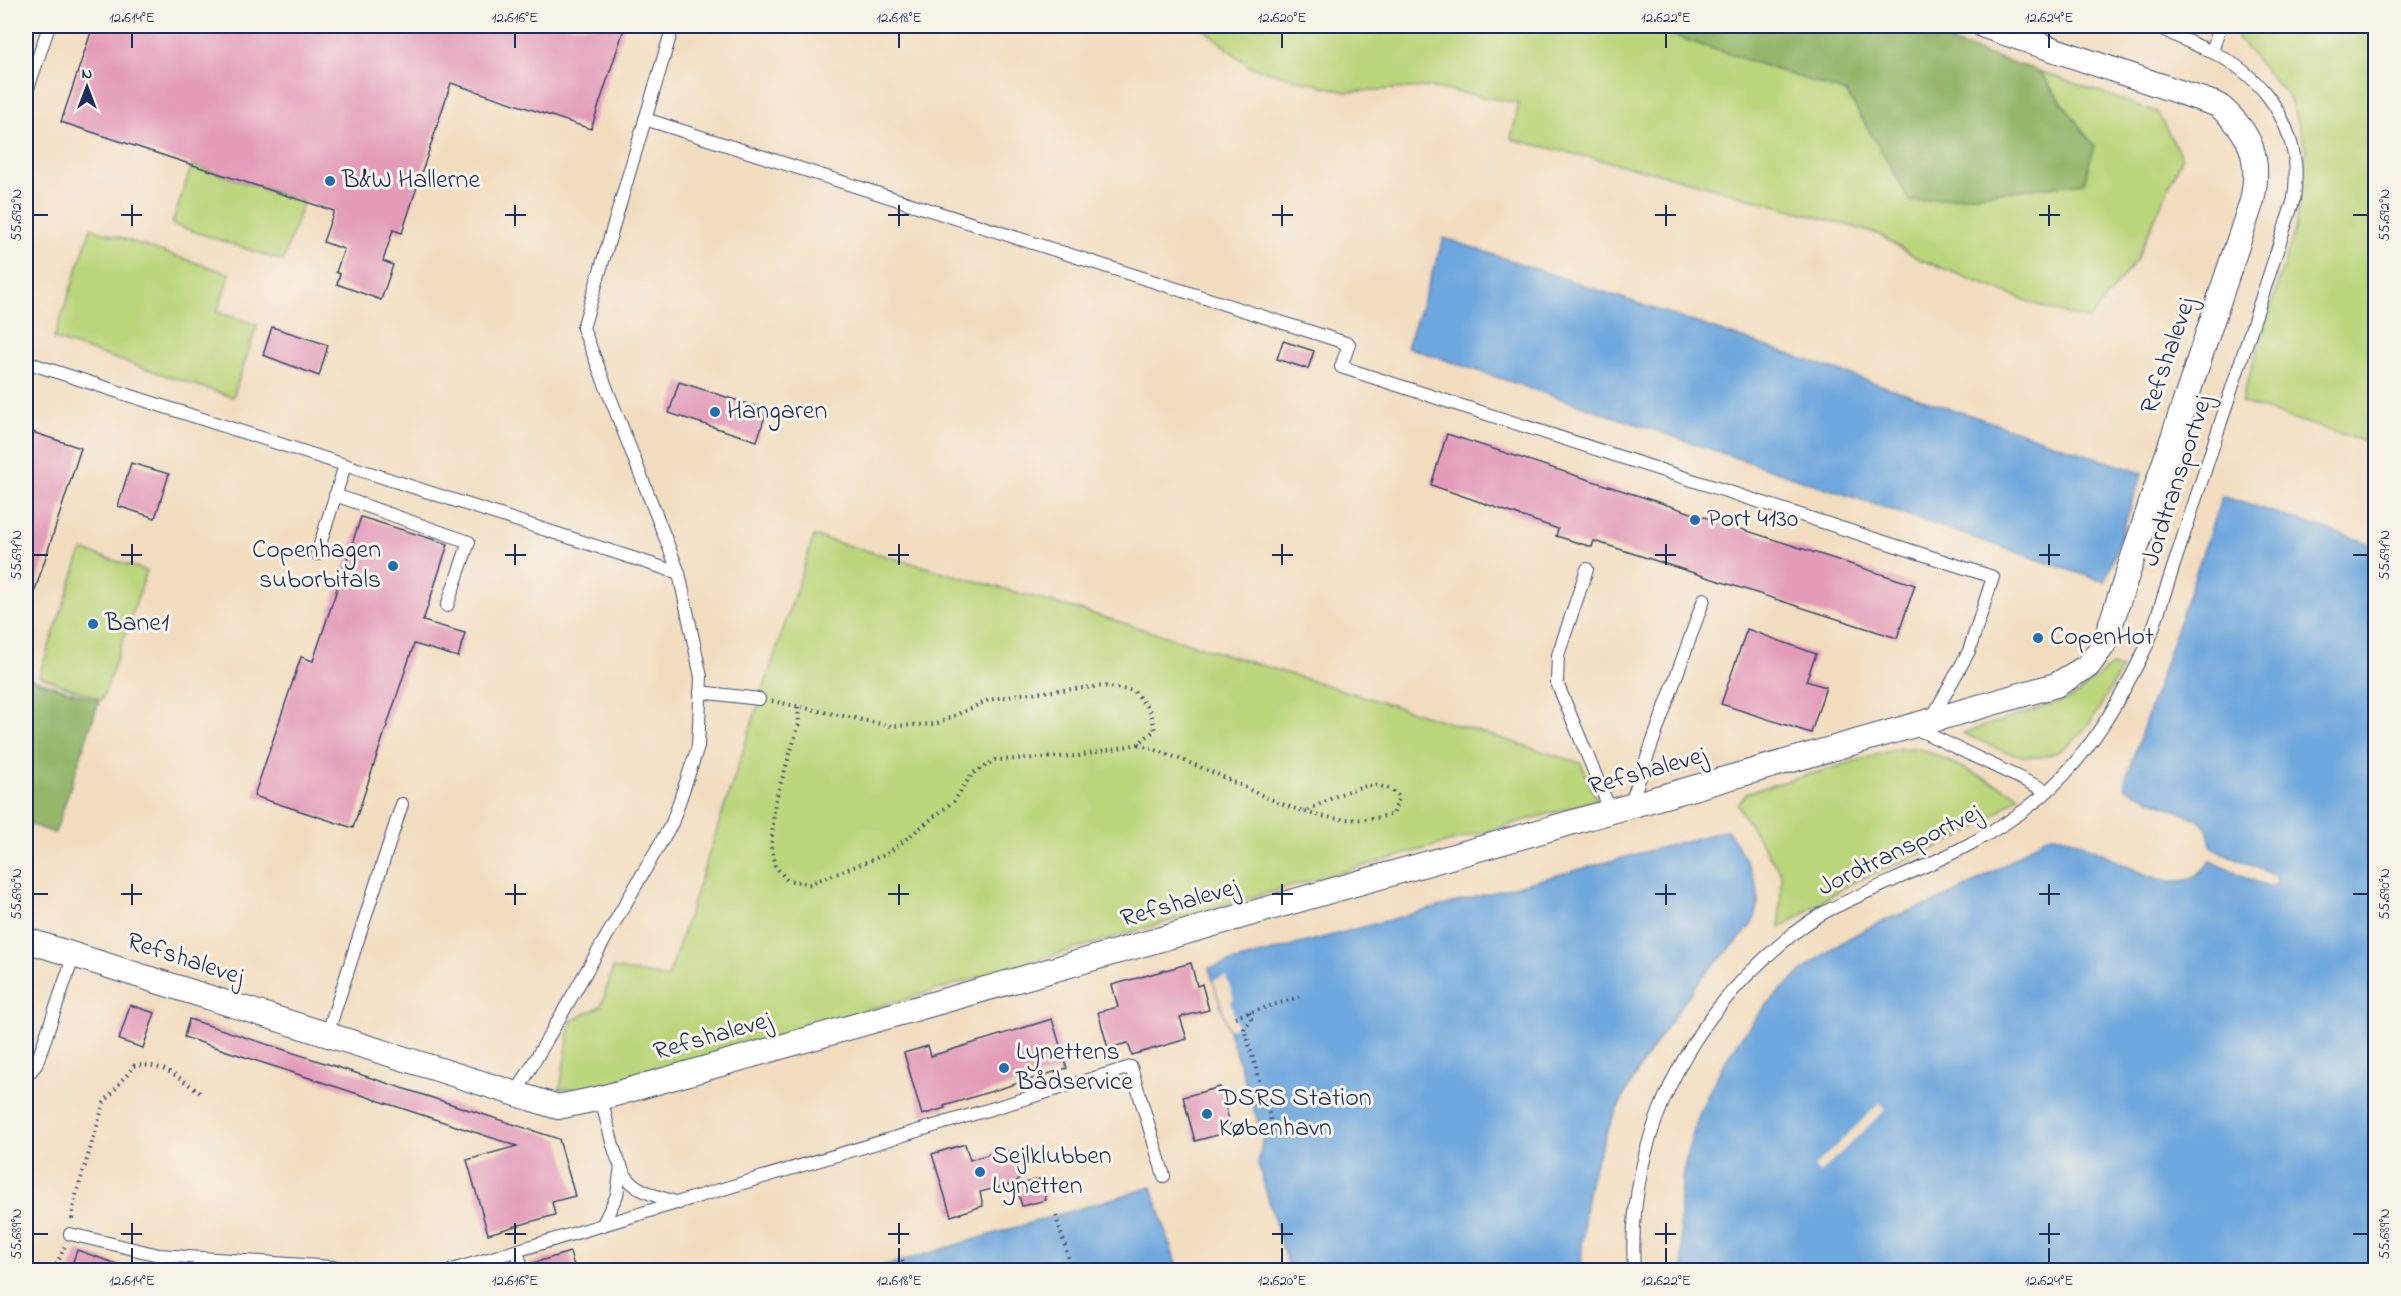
<svg xmlns="http://www.w3.org/2000/svg" width="2401" height="1296" viewBox="0 0 2401 1296" font-family="'Indie Flower',sans-serif">
<rect width="100%" height="100%" fill="#f7f3e8"/>
<filter id="ink" filterUnits="userSpaceOnUse"><feTurbulence type="fractalNoise" baseFrequency=".0167" numOctaves="2"/><feDisplacementMap in="SourceGraphic" scale="12" xChannelSelector="R" yChannelSelector="G"/><feConvolveMatrix kernelMatrix="1 2 1 2 8 2 1 2 1" color-interpolation-filters="sRGB"/></filter>
<filter id="wash" filterUnits="userSpaceOnUse"><feTurbulence type="fractalNoise" baseFrequency=".008" numOctaves="4" result="noise"/><feDisplacementMap in="SourceGraphic" scale="24" xChannelSelector="R" yChannelSelector="G"/><feGaussianBlur stdDeviation="1.35" result="paint"/><feColorMatrix in="noise" values="0 0 0 0 0 0 0 0 0 0 0 0 0 0 0 0 0 1.4 0 .05"/><feComposite in="paint" operator="in"/></filter>
<g filter="url(#wash)">
<rect width="100%" height="100%" fill="#f3ddc0"/>
<g fill="#bcd67c" stroke="#6c826d" stroke-width="1.5">
<path d="M1200 26H1644L1847 93 1912 202 2093 146 2039 71 2157 112 2182 158 2136 260 2089 320 2051 310 1919 259 1878 234 1682 179 1511 139 1519 103 1427 87 1346 92 1250 67Z"/>
<path d="M2239 26H2375V445L2241 402 2295 229 2306 149 2290 99 2237 37Z"/>
<path d="M192 165 303 202 283 261 172 224Z"/>
<path d="M91 228 230 274 217 312 257 325 233 397 54 339Z"/>
<path d="M814 536 1087 612 1581 763 1597 800 1197 913 638 1078 594 1089H560L571 1021 601 1006 613 968 668 978Z"/>
<path d="M82 550 147 571 102 700 39 676Z"/>
<path d="M2111 666 2121 669C2103 702 2078 758 2033 757 2009 757 1984 742 1963 733L2072 698Z"/>
<path d="M1914 748 1931 753 2019 795 1985 823 1949 842 1849 884 1780 928 1781 874 1737 805 1746 793 1897 749Z"/>
</g>
<g fill="#95b76c" stroke="#587365" stroke-width="1.5">
<path d="M1644 26H1901L2039 71 2094 146 2084 183 1911 202 1847 93Z"/>
<path d="M26 677 99 701 55 833 26 823Z"/>
</g>
<g fill="#6ea7dd" stroke="#446b9e" stroke-width="1.5">
<path d="M1444 238 2142 473 2105 582 1407 347Z"/>
<path d="M2222 496 2375 545V1270H1683C1682 1247 1679 1222 1680 1198 1690 1080 1772 972 1878 923 1898 914 1921 908 1941 899 1979 883 2012 860 2046 836 2096 831 2173 920 2210 861L2268 887 2276 885 2277 879 2274 875 2212 848 2207 829 2199 820 2125 788V781Z"/>
<path d="M1727 830C1744 856 1769 890 1753 922 1745 937 1713 964 1700 980 1657 1039 1613 1100 1593 1171 1584 1202 1582 1238 1581 1270H1289L1258 1164 1263 1138 1209 968Z"/>
<path d="M1152 1187 1178 1270H868L902 1261Z"/>
</g>
<g fill="#f3ddc0">
<path d="M1226 976 1234 999 1230 1001 1237 1026 1229 1029 1213 980Z"/>
<path d="M1880 1103 1886 1109 1820 1173 1814 1167Z"/>
</g>
<g id="blocks">
<g fill="#e39bb9">
<path d="M93 26H625L591 129 451 83 402 233 393 230 383 261 393 265 381 300 337 284 340 274 336 272 344 249 323 242 334 211 61 122Z"/>
<path d="M272 327 328 345 319 376 263 355Z"/>
<path d="M1283 341 1314 351 1308 369 1277 359Z"/>
<path d="M679 382 767 410 757 441 669 413Z"/>
<path d="M26 430 81 448 29 609 26 608Z"/>
<path d="M1447 434 1915 585 1897 638 1594 541 1592 547 1556 536 1558 529 1431 485Z"/>
<path d="M131 463 169 474 155 518 118 506Z"/>
<path d="M361 517 448 544 423 621 465 633 458 657 414 644 353 828 254 796 301 657 313 661Z"/>
<path d="M1747 629 1816 654 1806 681 1826 687 1811 733 1721 704Z"/>
<path d="M1191 963 1197 986 1202 984 1209 1010 1180 1017 1187 1039 1132 1055 1128 1043 1108 1048 1098 1012 1118 1007 1112 985Z"/>
<path d="M130 1005 155 1013 143 1048 119 1040Z"/>
<path d="M189 1019 559 1139 575 1196 552 1202 555 1215 488 1234 467 1160 517 1146 184 1037Z"/>
<path d="M1052 1019 1067 1068 944 1106 945 1108 922 1115 904 1053 928 1046 931 1056Z"/>
<path d="M1220 1087 1232 1131 1195 1141 1183 1097Z"/>
<path d="M965 1144 970 1160 1005 1149 1028 1162 1016 1183 980 1192 983 1206 951 1216 932 1154Z"/>
<path d="M1040 1179 1046 1200 1022 1206 1016 1185Z"/>
<path d="M77 1250 128 1268V1270H70Z"/>
<path d="M570 1252 575 1270H531L530 1264Z"/>
</g>
</g>
</g>
<g filter="url(#ink)">
<use href="#blocks" fill-opacity="0" stroke="#3b496d" stroke-width="1.5"/>
<g fill="none" stroke-linecap="round" stroke-linejoin="round">
<defs>
<g id="lane">
<path d="M2212 52 2220 26"/>
<path d="M26 94 49 26"/>
<path d="M645 119 1349 344 1341 367 1993 577 1969 651 1932 718"/>
<path d="M26 362 679 573"/>
<path d="M335 495 469 542 447 606"/>
<path d="M317 554 345 465"/>
<path d="M1587 569 1558 655 1557 683 1611 812"/>
<path d="M700 692 759 699"/>
<path d="M1915 728 2047 791"/>
<path d="M1630 805 1704 599"/>
<path d="M327 1035 402 804"/>
<path d="M26 1077 36 1065 74 955"/>
<path d="M515 1095 672 823 698 747 701 677 679 573 583 328 673 26"/>
<path d="M601 1098C607 1120 615 1168 632 1183 645 1194 663 1198 679 1203"/>
<path d="M602 1226 617 1195 621 1165"/>
<path d="M70 1234 159 1255 374 1270"/>
<path d="M517 1252 523 1270"/>
<path d="M452 1270 1131 1067 1164 1176"/>
<path d="M1634 1270C1627 1152 1677 1038 1764 959 1783 942 1803 924 1825 912 1898 875 1977 851 2041 797 2090 755 2121 699 2149 641L2294 199C2295 187 2297 174 2295 162 2288 112 2257 73 2212 52 2193 43 2176 38 2159 26"/>
</g>
<path id="street" d="M26 940 558 1107 601 1098 2056 685 2088 666 2104 644 2252 201C2261 159 2252 133 2218 105L1984 26"/>
</defs>
<use href="#lane" stroke="#3b496d" stroke-width="14"/>
<use href="#street" stroke="#3b496d" stroke-width="26"/>
<g stroke="#3b496d" stroke-width="4" stroke-dasharray="1.5 4.5" stroke-linecap="butt">
<path d="M772 701 891 726 936 724 989 700 1021 694 1104 686 1134 691 1151 712 1155 730 1138 744 1078 756 995 760 972 774 954 801 887 854 809 884 787 880 775 866 771 847 775 802 799 724 798 707"/>
<path d="M1139 744C1167 754 1194 764 1221 776 1276 802 1330 832 1393 814L1399 797C1375 769 1331 800 1304 812"/>
<path d="M1249 1012 1251 1019 1244 1029 1262 1089"/>
<path d="M1235 1017 1299 997"/>
<path d="M1264 1095 1275 1136"/>
<path d="M1252 1104 1265 1100"/>
<path d="M1056 1216 1072 1270"/>
<path d="M72 1219 74 1202 104 1103 134 1066C162 1062 179 1077 200 1093"/>
<path d="M902 1261 905 1270"/>
<path d="M54 1270 65 1246"/>
</g>
<use href="#lane" stroke="#fff" stroke-width="12"/>
<use href="#street" stroke="#fff" stroke-width="24"/>
</g>
</g>
<path fill="none" stroke="#1b2f5e" stroke-width="2" d="M132 33V48M515 33V48M899 33V48M1282 33V48M1666 33V48M2049 33V48M132 205V226M515 205V226M899 205V226M1282 205V226M1666 205V226M2049 205V226M33 215H48M121 215H142M505 215H526M888 215H909M1272 215H1293M1655 215H1676M2039 215H2060M2353 215H2368M132 544V565M515 544V565M899 544V565M1282 544V565M1666 544V565M2049 544V565M33 555H48M121 555H142M505 555H526M888 555H909M1272 555H1293M1655 555H1676M2039 555H2060M2353 555H2368M132 884V905M515 884V905M899 884V905M1282 884V905M1666 884V905M2049 884V905M33 894H48M121 894H142M505 894H526M888 894H909M1272 894H1293M1655 894H1676M2039 894H2060M2353 894H2368M132 1223V1244M515 1223V1244M899 1223V1244M1282 1223V1244M1666 1223V1244M2049 1223V1244M33 1234H48M121 1234H142M505 1234H526M888 1234H909M1272 1234H1293M1655 1234H1676M2039 1234H2060M2353 1234H2368M132 1248V1263M515 1248V1263M899 1248V1263M1282 1248V1263M1666 1248V1263M2049 1248V1263"/>
<g fill="#1f6fb2" stroke="#f7f3e8" stroke-width="2">
<circle cx="330" cy="181" r="6"/>
<circle cx="715" cy="412" r="6"/>
<circle cx="1695" cy="520" r="6"/>
<circle cx="393" cy="566" r="6"/>
<circle cx="93" cy="624" r="6"/>
<circle cx="2038" cy="638" r="6"/>
<circle cx="1004" cy="1068" r="6"/>
<circle cx="1207" cy="1114" r="6"/>
<circle cx="980" cy="1172" r="6"/>
</g>
<g text-anchor="middle" dominant-baseline="central" stroke-width="6" stroke-linejoin="round" paint-order="stroke">
<g font-size="26" fill="#1b2f5e" stroke="#f7f3e8" text-anchor="start">
<text x="342" y="181">B&amp;W Hallerne</text>
<text x="727" y="412">Hangaren</text>
<text x="1707" y="520">Port 4130</text>
<text x="381" y="551" text-anchor="end">Copenhagen<tspan x="381" dy="30">suborbitals</tspan></text>
<text x="105" y="624">Bane1</text>
<text x="2050" y="638">CopenHot</text>
<text x="1016" y="1053">Lynettens<tspan x="1016" dy="30">Bådservice</tspan></text>
<text x="1219" y="1099">DSRS Station<tspan x="1219" dy="30">København</tspan></text>
<text x="992" y="1157">Sejlklubben<tspan x="992" dy="30">Lynetten</tspan></text>
</g>
<g font-size="26" fill="#1b2f5e" stroke="#f7f3e8">
<text transform="translate(2169 356) rotate(-71)">Refshalevej</text>
<text transform="translate(2178 481) rotate(-72)">Jordtransportvej</text>
<text transform="translate(1648 772) rotate(-16)">Refshalevej</text>
<text transform="translate(1900 851) rotate(-26)">Jordtransportvej</text>
<text transform="translate(1180 904) rotate(-16)">Refshalevej</text>
<text transform="translate(185 960) rotate(18)">Refshalevej</text>
<text transform="translate(713 1037) rotate(-16)">Refshalevej</text>
</g>
</g>
<rect width="2401" height="1296" fill="none" stroke="#f7f3e8" stroke-width="66"/>
<g transform="translate(87 87)" stroke="#f7f3e8" stroke-width="4.5" paint-order="stroke">
<path d="M0-4.5L10 22L0 15L-10 22Z" fill="#1b2f5e"/>
<text y="-9" font-size="16" font-weight="bold" text-anchor="middle" fill="#1b2f5e">N</text>
</g>
<rect x="33" y="33" width="2335" height="1230" fill="none" stroke="#1b2f5e" stroke-width="2"/>
<g font-size="15" text-anchor="middle" fill="#1b2f5e">
<text x="132" y="22">12.614°E</text>
<text x="515" y="22">12.616°E</text>
<text x="899" y="22">12.618°E</text>
<text x="1282" y="22">12.620°E</text>
<text x="1666" y="22">12.622°E</text>
<text x="2049" y="22">12.624°E</text>
<text transform="translate(16 215) rotate(-90)" y="5">55.692°N</text>
<text transform="translate(2384 215) rotate(-90)" y="5">55.692°N</text>
<text transform="translate(16 555) rotate(-90)" y="5">55.691°N</text>
<text transform="translate(2384 555) rotate(-90)" y="5">55.691°N</text>
<text transform="translate(16 894) rotate(-90)" y="5">55.690°N</text>
<text transform="translate(2384 894) rotate(-90)" y="5">55.690°N</text>
<text transform="translate(16 1234) rotate(-90)" y="5">55.689°N</text>
<text transform="translate(2384 1234) rotate(-90)" y="5">55.689°N</text>
<text x="132" y="1285">12.614°E</text>
<text x="515" y="1285">12.616°E</text>
<text x="899" y="1285">12.618°E</text>
<text x="1282" y="1285">12.620°E</text>
<text x="1666" y="1285">12.622°E</text>
<text x="2049" y="1285">12.624°E</text>
</g>
</svg>
